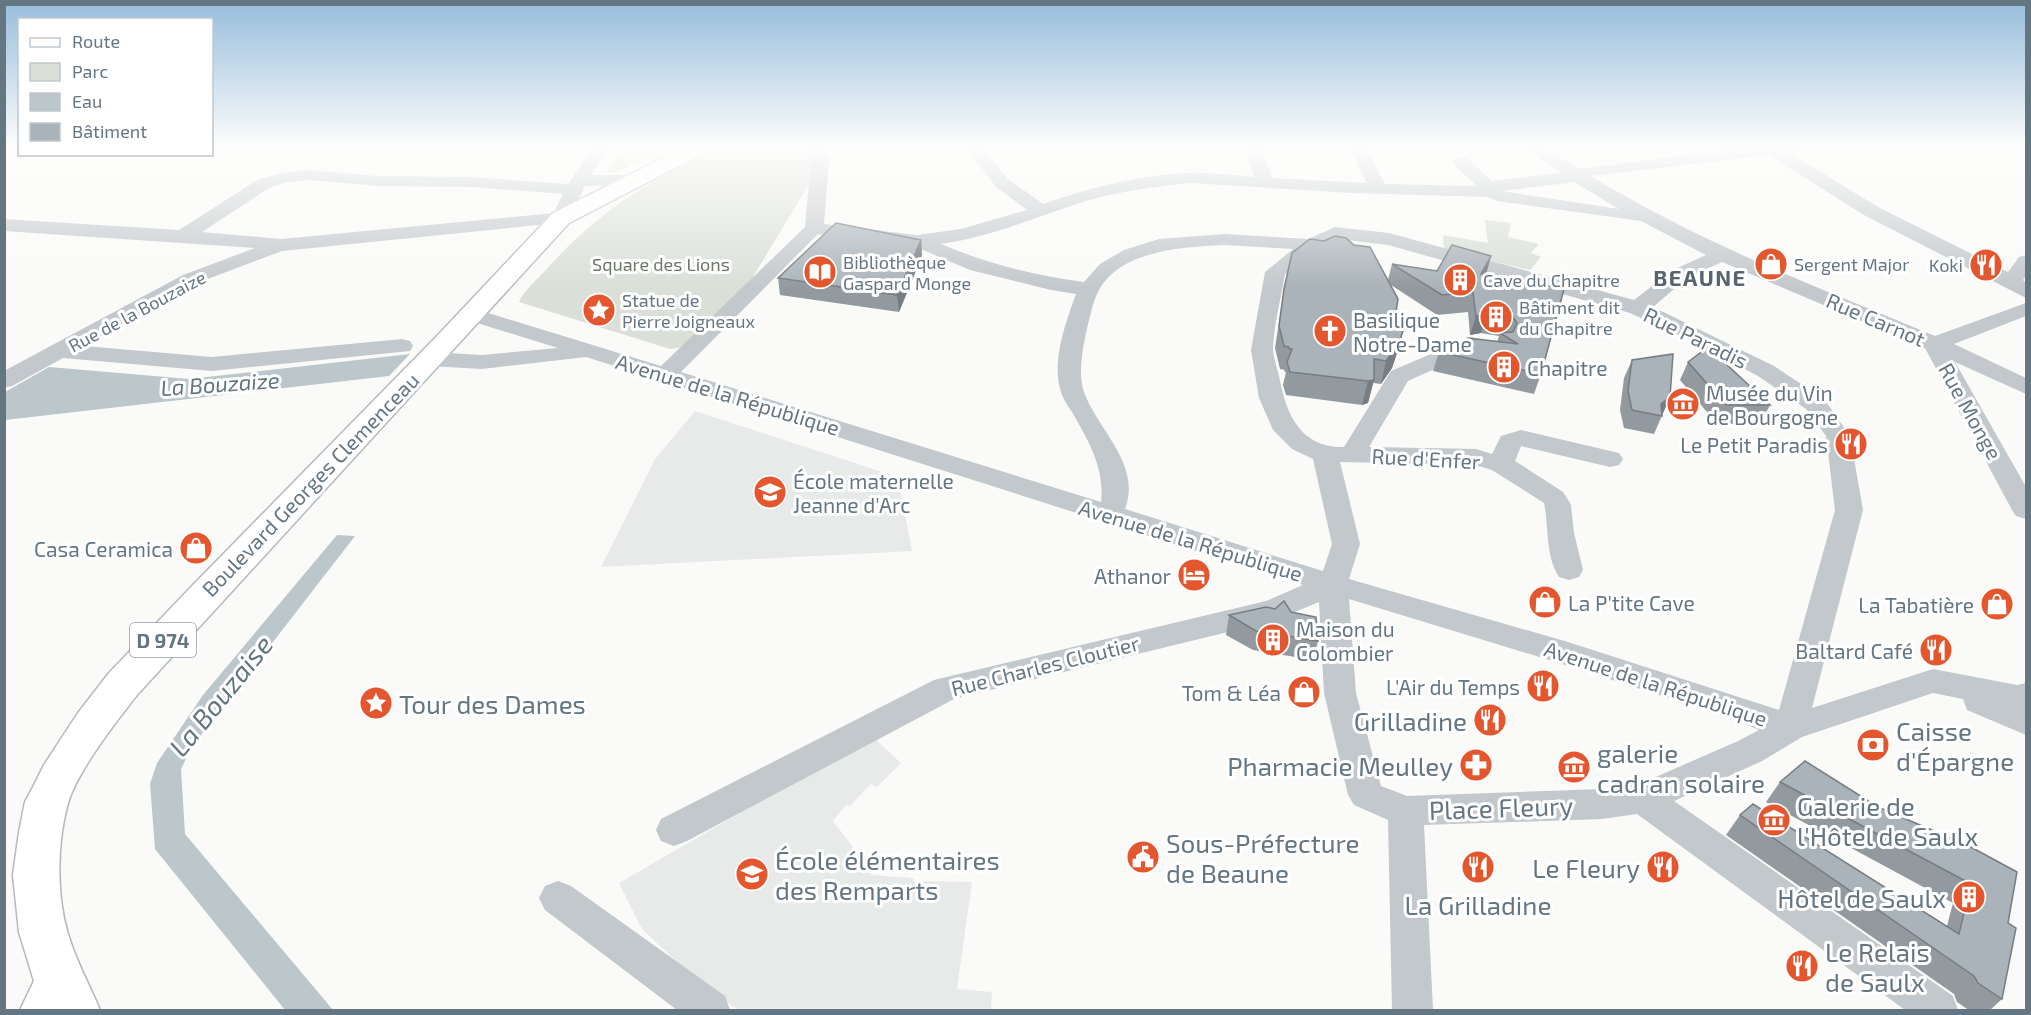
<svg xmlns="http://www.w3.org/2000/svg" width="2031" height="1015" viewBox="0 0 2031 1015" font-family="'Exo 2',sans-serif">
<rect width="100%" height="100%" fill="#fafaf8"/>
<g fill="#e8e9e9">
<path d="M695 411 898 477 912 551 601 567 655 459Z"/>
<path d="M875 739 901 763 877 787 871 784 850 806 846 805 833 821 856 851 850 871 871 873V875L913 878V881L972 882 957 989 992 992 991 1010H739L708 991 642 929 619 883 788 785Z"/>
</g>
<g fill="#dadfd7">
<path d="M624 146H670L619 171 606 173Z"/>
<path d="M724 146H809L814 176 748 285 683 347 670 349 519 302C523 291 537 280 545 271 601 208 649 181 724 146Z"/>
<path d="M1485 220 1511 223 1508 237 1539 244 1531 253 1541 257 1530 270 1444 250 1443 235 1488 243Z"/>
</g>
<g fill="#bbc7cb">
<path d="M410 354 389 376 5 420V392L49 367 189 379Z"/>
<path d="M337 535 355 536 191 748 181 769 185 834 333 1010H285L155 849 150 784 157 763 203 695Z"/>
</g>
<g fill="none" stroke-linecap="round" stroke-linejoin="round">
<defs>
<path id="primary" d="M687 146H713L710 150 569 223 137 695C116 722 78 770 68 803 57 843 56 894 68 934 76 961 89 984 100 1010H20L34 981 19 932 13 875 19 832 25 802 32 789 44 765 78 713 109 673 192 586 438 335 553 213Z"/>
</defs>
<use href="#primary" stroke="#b5babe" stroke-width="3"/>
<g fill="#c3c8cc" fill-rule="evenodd">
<path d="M594 146H610L591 175H632L638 176 641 180 638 184 632 185 585 186 568 222 282 251 197 283 84 346 212 357 402 339 410 341 413 346 410 351 212 371 63 358 12 386 4 388V371L183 275 255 248 4 231V219L179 230 257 180 282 173 308 170 378 176 472 177 568 184ZM308 180 378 186 472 187 563 194 554 213 281 239 202 232 269 188 284 183Z"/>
<path d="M808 146H824L829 160 824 224 917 235 961 229 1027 210 996 187 965 146H982L1008 179 1043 204C1089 188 1139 175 1189 173 1210 172 1233 175 1254 177L1245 146H1261L1272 178 1367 183 1349 146H1365L1385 184 1477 186 1455 166 1452 162 1455 158H1467L1492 181 1562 173 1521 146H1541L1579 169 1756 146H1808L1806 150 1788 152 1878 207 2008 272 2019 257 2026 255V276L2023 280 2026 283V298L1864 215 1769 155 1591 176C1702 244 1815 286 1935 336L2026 303V316L1954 344 2026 378V394L1955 362 2026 487V519L2016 516 2012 510 1925 348 1722 262 1687 278 1653 307 1774 366 1824 399 1850 436 1863 510 1812 708 1933 669 2017 685 2026 683V735L1967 710 1963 699 1933 693 1802 737 1762 761 1674 801 1953 996 1958 1010H1905L1637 814 1602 819 1424 825 1433 1010H1392L1388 820 1354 805 1348 795 1324 693 1319 602 1273 621 954 699 687 841 674 846 661 841 656 830 661 819 934 680 1266 601 1303 585 586 357 482 369 430 366 422 364 419 359 422 354 430 352 482 355 558 348 464 319 461 314 464 309 472 308 661 366 805 227 811 160ZM1574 182 1619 209 1502 191 1568 183ZM1190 183 1351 193 1488 197 1497 201 1641 221 1706 255 1673 270 1634 300 1389 233 1335 227 1308 239 1224 234 1159 239 1124 250 1100 264 1084 282C1033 275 988 264 941 244 992 237 1038 216 1086 201 1120 191 1155 187 1190 183ZM818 234 916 247 970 270 1051 290 1076 294C1066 322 1051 362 1061 392 1063 399 1068 406 1072 412 1088 440 1105 468 1101 502L681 372ZM1338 239 1388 245 1630 313 1687 339 1758 376 1806 409 1826 436 1835 510 1779 710 1568 642 1349 579 1360 544 1340 462 1475 465 1492 470 1544 503C1549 527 1545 555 1559 577L1569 580 1579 577 1583 570 1574 533 1571 505 1567 498 1563 492 1515 461 1521 446 1610 467 1619 465 1623 459 1619 453 1521 430 1501 436 1492 454 1476 449 1369 447 1408 381 1479 349 1482 344 1479 339 1471 337 1391 371 1344 447C1300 448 1286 414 1279 376 1277 367 1273 357 1273 348 1274 324 1281 298 1285 274L1318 249ZM1224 245 1293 249 1265 272 1251 350 1259 398 1273 430 1292 449 1313 459 1332 544 1323 571 1125 509C1142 464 1098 431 1084 392 1078 374 1082 352 1086 333 1089 321 1092 305 1097 294 1117 250 1183 247 1224 245ZM1349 599 1559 663 1728 717 1759 730 1738 741 1642 783 1602 789 1407 796 1381 786 1356 693Z"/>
<path d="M558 881 571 886 725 996 730 1010H677L545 910 539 898 545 886Z"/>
</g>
<use href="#primary" fill="#fff" fill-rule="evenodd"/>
</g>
<g fill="#929a9f">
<path d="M921 240 922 256 899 312 780 295 778 278Z"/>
<path d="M1324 241 1388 280 1392 264 1437 271 1486 275 1564 289 1541 374 1534 394 1433 371 1439 352 1497 342 1499 336 1481 333 1470 335 1468 312 1437 315 1391 285 1394 326 1404 328 1398 350 1392 368 1381 384 1373 383 1368 403 1362 405 1286 395 1283 385 1286 372H1284L1285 370 1280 369 1275 348 1284 289Z"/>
<path d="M1632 360 1670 397 1654 434 1624 428 1620 410 1624 378Z"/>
<path d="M1688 362 1770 405 1760 424H1717L1680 380Z"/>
<path d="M1291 612 1318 641 1313 660 1253 650 1226 635 1229 615Z"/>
<path d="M1780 782 1878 807 1969 846 2008 923 2002 999 1989 1011H1970L1957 1002 1954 994 1726 835 1740 815 1947 926 1953 903 1766 802Z"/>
</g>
<g fill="#777d82">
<path d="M921 240 922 256 899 312 897 295Z"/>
<path d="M1491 256 1486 275 1481 274Z"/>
<path d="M1487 313 1481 333 1470 335 1476 316Z"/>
<path d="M1404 328 1398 350 1392 368 1381 384 1386 361Z"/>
<path d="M1374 380 1368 403 1362 405 1368 381Z"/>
<path d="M1670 397 1662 415 1661 404Z"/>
</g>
<g fill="#aab3b9" stroke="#777d82" stroke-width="1.5">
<path d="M836 223 921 240 897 295 778 278Z"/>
<path d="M1335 236 1346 238 1354 245 1370 247 1398 299 1394 326 1404 328 1398 345 1386 361 1374 359V380L1368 381 1290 372 1287 362 1292 349H1289V347L1284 346 1279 326 1284 289 1292 253 1310 239 1324 241Z"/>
<path d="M1452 245 1491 256 1481 274 1564 289 1541 374 1439 352 1468 338 1518 344 1500 333 1513 332 1517 323 1513 317 1487 313 1476 316 1473 292 1442 295 1392 264 1437 271Z"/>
<path d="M1708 347 1770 405H1726L1688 362Z"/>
<path d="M1673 354 1670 397 1661 404 1662 416 1632 410 1628 391 1632 360Z"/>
<path d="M1284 601 1291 612 1316 617 1318 641 1256 631 1229 615 1266 607 1275 609Z"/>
<path d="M1805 761 1878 807 1969 846 2017 872 2008 923 2016 928 2002 999 1978 983 1974 976 1740 815 1753 804 1959 934 1971 884 1780 782Z"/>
</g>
<linearGradient id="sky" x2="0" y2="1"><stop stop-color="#96bcdc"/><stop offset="0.51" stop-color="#fdfdfc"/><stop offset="1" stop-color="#fdfdfc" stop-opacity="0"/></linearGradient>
<rect width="2031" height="288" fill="url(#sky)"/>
<defs>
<symbol id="shop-disc" viewBox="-11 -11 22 22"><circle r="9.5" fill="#e4572e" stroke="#fff"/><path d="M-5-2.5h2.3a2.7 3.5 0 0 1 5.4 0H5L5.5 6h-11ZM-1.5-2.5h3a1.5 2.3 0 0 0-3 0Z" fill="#fff"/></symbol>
<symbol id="restaurant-disc" viewBox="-11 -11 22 22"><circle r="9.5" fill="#e4572e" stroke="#fff"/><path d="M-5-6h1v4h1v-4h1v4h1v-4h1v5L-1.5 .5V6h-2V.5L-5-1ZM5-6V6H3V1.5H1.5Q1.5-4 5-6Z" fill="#fff"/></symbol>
<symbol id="library-disc" viewBox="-11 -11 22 22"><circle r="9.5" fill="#e4572e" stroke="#fff"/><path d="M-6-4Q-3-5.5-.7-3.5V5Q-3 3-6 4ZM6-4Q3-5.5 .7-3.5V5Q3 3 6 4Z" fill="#fff"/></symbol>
<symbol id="building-disc" viewBox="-11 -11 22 22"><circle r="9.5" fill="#e4572e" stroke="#fff"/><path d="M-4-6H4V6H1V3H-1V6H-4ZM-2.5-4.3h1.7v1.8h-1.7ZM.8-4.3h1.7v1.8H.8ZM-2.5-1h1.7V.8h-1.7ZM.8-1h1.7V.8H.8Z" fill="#fff"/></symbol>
<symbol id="sight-disc" viewBox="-11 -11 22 22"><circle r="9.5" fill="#e4572e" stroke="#fff"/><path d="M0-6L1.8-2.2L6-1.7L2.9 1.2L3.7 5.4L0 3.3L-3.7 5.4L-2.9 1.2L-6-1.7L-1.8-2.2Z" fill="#fff"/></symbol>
<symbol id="church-disc" viewBox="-11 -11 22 22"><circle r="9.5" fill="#e4572e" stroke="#fff"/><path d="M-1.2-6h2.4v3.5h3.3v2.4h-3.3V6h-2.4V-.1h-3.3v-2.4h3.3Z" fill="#fff"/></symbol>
<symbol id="museum-disc" viewBox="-11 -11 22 22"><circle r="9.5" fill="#e4572e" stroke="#fff"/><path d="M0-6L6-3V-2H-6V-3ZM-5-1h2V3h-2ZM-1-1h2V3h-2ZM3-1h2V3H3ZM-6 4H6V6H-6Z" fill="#fff"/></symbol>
<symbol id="school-disc" viewBox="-11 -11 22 22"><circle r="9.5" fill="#e4572e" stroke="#fff"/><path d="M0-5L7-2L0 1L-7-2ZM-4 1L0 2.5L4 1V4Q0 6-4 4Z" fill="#fff"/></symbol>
<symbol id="hotel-disc" viewBox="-11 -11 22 22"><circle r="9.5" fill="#e4572e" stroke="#fff"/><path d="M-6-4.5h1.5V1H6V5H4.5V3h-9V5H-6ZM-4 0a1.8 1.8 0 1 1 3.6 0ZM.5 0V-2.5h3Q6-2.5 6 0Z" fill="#fff"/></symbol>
<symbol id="bank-disc" viewBox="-11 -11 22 22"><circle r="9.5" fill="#e4572e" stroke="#fff"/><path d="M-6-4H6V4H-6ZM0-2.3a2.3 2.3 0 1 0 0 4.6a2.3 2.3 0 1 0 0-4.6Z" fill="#fff"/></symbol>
<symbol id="pharmacy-disc" viewBox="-11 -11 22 22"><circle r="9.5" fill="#e4572e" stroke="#fff"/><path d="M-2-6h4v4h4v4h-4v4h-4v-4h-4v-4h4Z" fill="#fff"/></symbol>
<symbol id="civic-disc" viewBox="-11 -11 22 22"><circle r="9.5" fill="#e4572e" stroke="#fff"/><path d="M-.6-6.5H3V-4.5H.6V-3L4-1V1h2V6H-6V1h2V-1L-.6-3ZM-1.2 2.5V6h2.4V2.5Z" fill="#fff"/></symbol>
</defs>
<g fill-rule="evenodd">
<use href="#shop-disc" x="1752" y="245" width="38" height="38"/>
<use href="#restaurant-disc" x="1967" y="246" width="38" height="38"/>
<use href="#library-disc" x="801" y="253" width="38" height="38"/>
<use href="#building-disc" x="1441" y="261" width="38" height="38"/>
<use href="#sight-disc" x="580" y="291" width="38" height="38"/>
<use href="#building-disc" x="1477" y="298" width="38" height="38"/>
<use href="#church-disc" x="1311" y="312" width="38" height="38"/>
<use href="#building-disc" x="1485" y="348" width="38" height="38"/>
<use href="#museum-disc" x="1664" y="385" width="38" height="38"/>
<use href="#restaurant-disc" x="1832" y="425" width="38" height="38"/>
<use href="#school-disc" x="751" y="473" width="38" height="38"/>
<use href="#shop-disc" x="177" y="529" width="38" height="38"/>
<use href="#hotel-disc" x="1175" y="556" width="38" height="38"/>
<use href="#shop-disc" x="1526" y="583" width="38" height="38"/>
<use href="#shop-disc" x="1978" y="585" width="38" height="38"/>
<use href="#building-disc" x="1254" y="621" width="38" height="38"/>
<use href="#restaurant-disc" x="1917" y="631" width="38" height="38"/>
<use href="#restaurant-disc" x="1524" y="667" width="38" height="38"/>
<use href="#shop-disc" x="1285" y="673" width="38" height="38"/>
<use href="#sight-disc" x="357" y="684" width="38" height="38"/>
<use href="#restaurant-disc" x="1471" y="701" width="38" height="38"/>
<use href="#bank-disc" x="1854" y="726" width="38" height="38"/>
<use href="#pharmacy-disc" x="1457" y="746" width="38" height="38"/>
<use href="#museum-disc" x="1555" y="748" width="38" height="38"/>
<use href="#museum-disc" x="1755" y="801" width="38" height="38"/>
<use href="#civic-disc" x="1124" y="838" width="38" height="38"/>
<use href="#restaurant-disc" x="1459" y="848" width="38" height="38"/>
<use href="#restaurant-disc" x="1644" y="848" width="38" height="38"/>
<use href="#school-disc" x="733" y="855" width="38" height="38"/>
<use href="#building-disc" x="1950" y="878" width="38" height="38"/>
<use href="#restaurant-disc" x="1783" y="947" width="38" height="38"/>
</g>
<g text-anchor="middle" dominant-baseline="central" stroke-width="6" stroke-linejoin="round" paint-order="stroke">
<g font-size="18" fill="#657683" stroke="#fff" text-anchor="start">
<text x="843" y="262">Bibliothèque<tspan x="843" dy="21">Gaspard Monge</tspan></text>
<text x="1794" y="264">Sergent Major</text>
<text x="1963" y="265" text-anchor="end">Koki</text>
<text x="1483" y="280">Cave du Chapitre</text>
<text x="622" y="300">Statue de<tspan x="622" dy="21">Pierre Joigneaux</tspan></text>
<text x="1519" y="307">Bâtiment dit<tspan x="1519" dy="21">du Chapitre</tspan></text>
</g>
<g font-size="18" fill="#687a64" stroke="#fff">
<text x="661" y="264">Square des Lions</text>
</g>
<g font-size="18" fill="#657683" stroke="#fff">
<text transform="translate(137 311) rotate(-28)">Rue de la Bouzaize</text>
</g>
<rect fill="#fff" stroke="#939fa8" stroke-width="1.5" x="130" y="623" width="66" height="34" rx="4.5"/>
<g font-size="20" font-weight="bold" fill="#657683">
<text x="163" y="640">D 974</text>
</g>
<g font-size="21" fill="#657683" stroke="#fff" text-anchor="end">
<text x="1353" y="319" text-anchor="start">Basilique<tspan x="1353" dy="24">Notre-Dame</tspan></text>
<text x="1527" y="367" text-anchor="start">Chapitre</text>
<text x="1706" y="392" text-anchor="start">Musée du Vin<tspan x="1706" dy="24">de Bourgogne</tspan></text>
<text x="1828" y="444">Le Petit Paradis</text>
<text x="793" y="480" text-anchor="start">École maternelle<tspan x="793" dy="24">Jeanne d'Arc</tspan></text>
<text x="173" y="548">Casa Ceramica</text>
<text x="1171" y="575">Athanor</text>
<text x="1568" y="602" text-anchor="start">La P'tite Cave</text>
<text x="1974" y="604">La Tabatière</text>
<text x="1296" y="628" text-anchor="start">Maison du<tspan x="1296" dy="24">Colombier</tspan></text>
<text x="1913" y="650">Baltard Café</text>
<text x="1520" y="686">L'Air du Temps</text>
<text x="1281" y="692">Tom &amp; Léa</text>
</g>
<g font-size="21" fill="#657683" stroke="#fff">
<text transform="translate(1876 319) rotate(23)">Rue Carnot</text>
<text transform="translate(1696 337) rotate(26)">Rue Paradis</text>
<text transform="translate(728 394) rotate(17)">Avenue de la République</text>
<text transform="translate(1971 411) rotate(61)">Rue Monge</text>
<text transform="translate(1426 458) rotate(3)">Rue d'Enfer</text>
<text transform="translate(310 484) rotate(-46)">Boulevard Georges Clemenceau</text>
<text transform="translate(1191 540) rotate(17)">Avenue de la République</text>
<text transform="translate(1045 665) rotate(-14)">Rue Charles Cloutier</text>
<text transform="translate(1656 683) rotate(18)">Avenue de la République</text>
</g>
<g font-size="22" font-weight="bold" letter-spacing="1.5" fill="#57646e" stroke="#fff">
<text x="1700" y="277">BEAUNE</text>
</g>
<g font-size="22" font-style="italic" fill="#60757c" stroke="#fff">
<text transform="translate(220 383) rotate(-4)">La Bouzaize</text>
</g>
<g font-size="26" fill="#657683" stroke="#fff" text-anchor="start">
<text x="399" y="703">Tour des Dames</text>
<text x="1467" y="720" text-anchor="end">Grilladine</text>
<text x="1896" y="730">Caisse<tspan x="1896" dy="30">d'Épargne</tspan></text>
<text x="1597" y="752">galerie<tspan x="1597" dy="30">cadran solaire</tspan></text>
<text x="1453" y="765" text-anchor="end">Pharmacie Meulley</text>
<text x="1797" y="805">Galerie de<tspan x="1797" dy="30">l'Hôtel de Saulx</tspan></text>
<text x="1166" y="842">Sous-Préfecture<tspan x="1166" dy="30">de Beaune</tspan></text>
<text x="775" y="859">École élémentaires<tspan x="775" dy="30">des Remparts</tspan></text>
<text x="1640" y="867" text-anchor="end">Le Fleury</text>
<text x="1946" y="897" text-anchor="end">Hôtel de Saulx</text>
<text x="1478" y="904" text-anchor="middle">La Grilladine</text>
<text x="1825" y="951">Le Relais<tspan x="1825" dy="30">de Saulx</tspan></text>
</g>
<g font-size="26" fill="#657683" stroke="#fff">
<text transform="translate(1501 807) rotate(-2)">Place Fleury</text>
</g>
<g font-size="27" font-style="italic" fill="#60757c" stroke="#fff">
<text transform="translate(220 695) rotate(-51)">La Bouzaise</text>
</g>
</g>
<rect width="2031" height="1015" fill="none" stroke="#657683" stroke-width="12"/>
<rect x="18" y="18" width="195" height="138" fill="#ffffff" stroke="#c1c8cd" stroke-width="1.5"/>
<rect x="30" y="38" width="30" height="9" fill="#ffffff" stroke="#c1c8cd" stroke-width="1.5"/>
<text x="72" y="48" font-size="18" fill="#657683">Route</text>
<rect x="30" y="63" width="30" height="18" fill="#dadfd7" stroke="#c1c8cd" stroke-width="1.5"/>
<text x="72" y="78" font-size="18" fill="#657683">Parc</text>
<rect x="30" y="93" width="30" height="18" fill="#bbc7cb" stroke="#c1c8cd" stroke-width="1.5"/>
<text x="72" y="108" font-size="18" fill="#657683">Eau</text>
<rect x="30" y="123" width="30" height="18" fill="#aab3b9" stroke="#c1c8cd" stroke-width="1.5"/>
<text x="72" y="138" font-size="18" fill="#657683">Bâtiment</text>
</svg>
